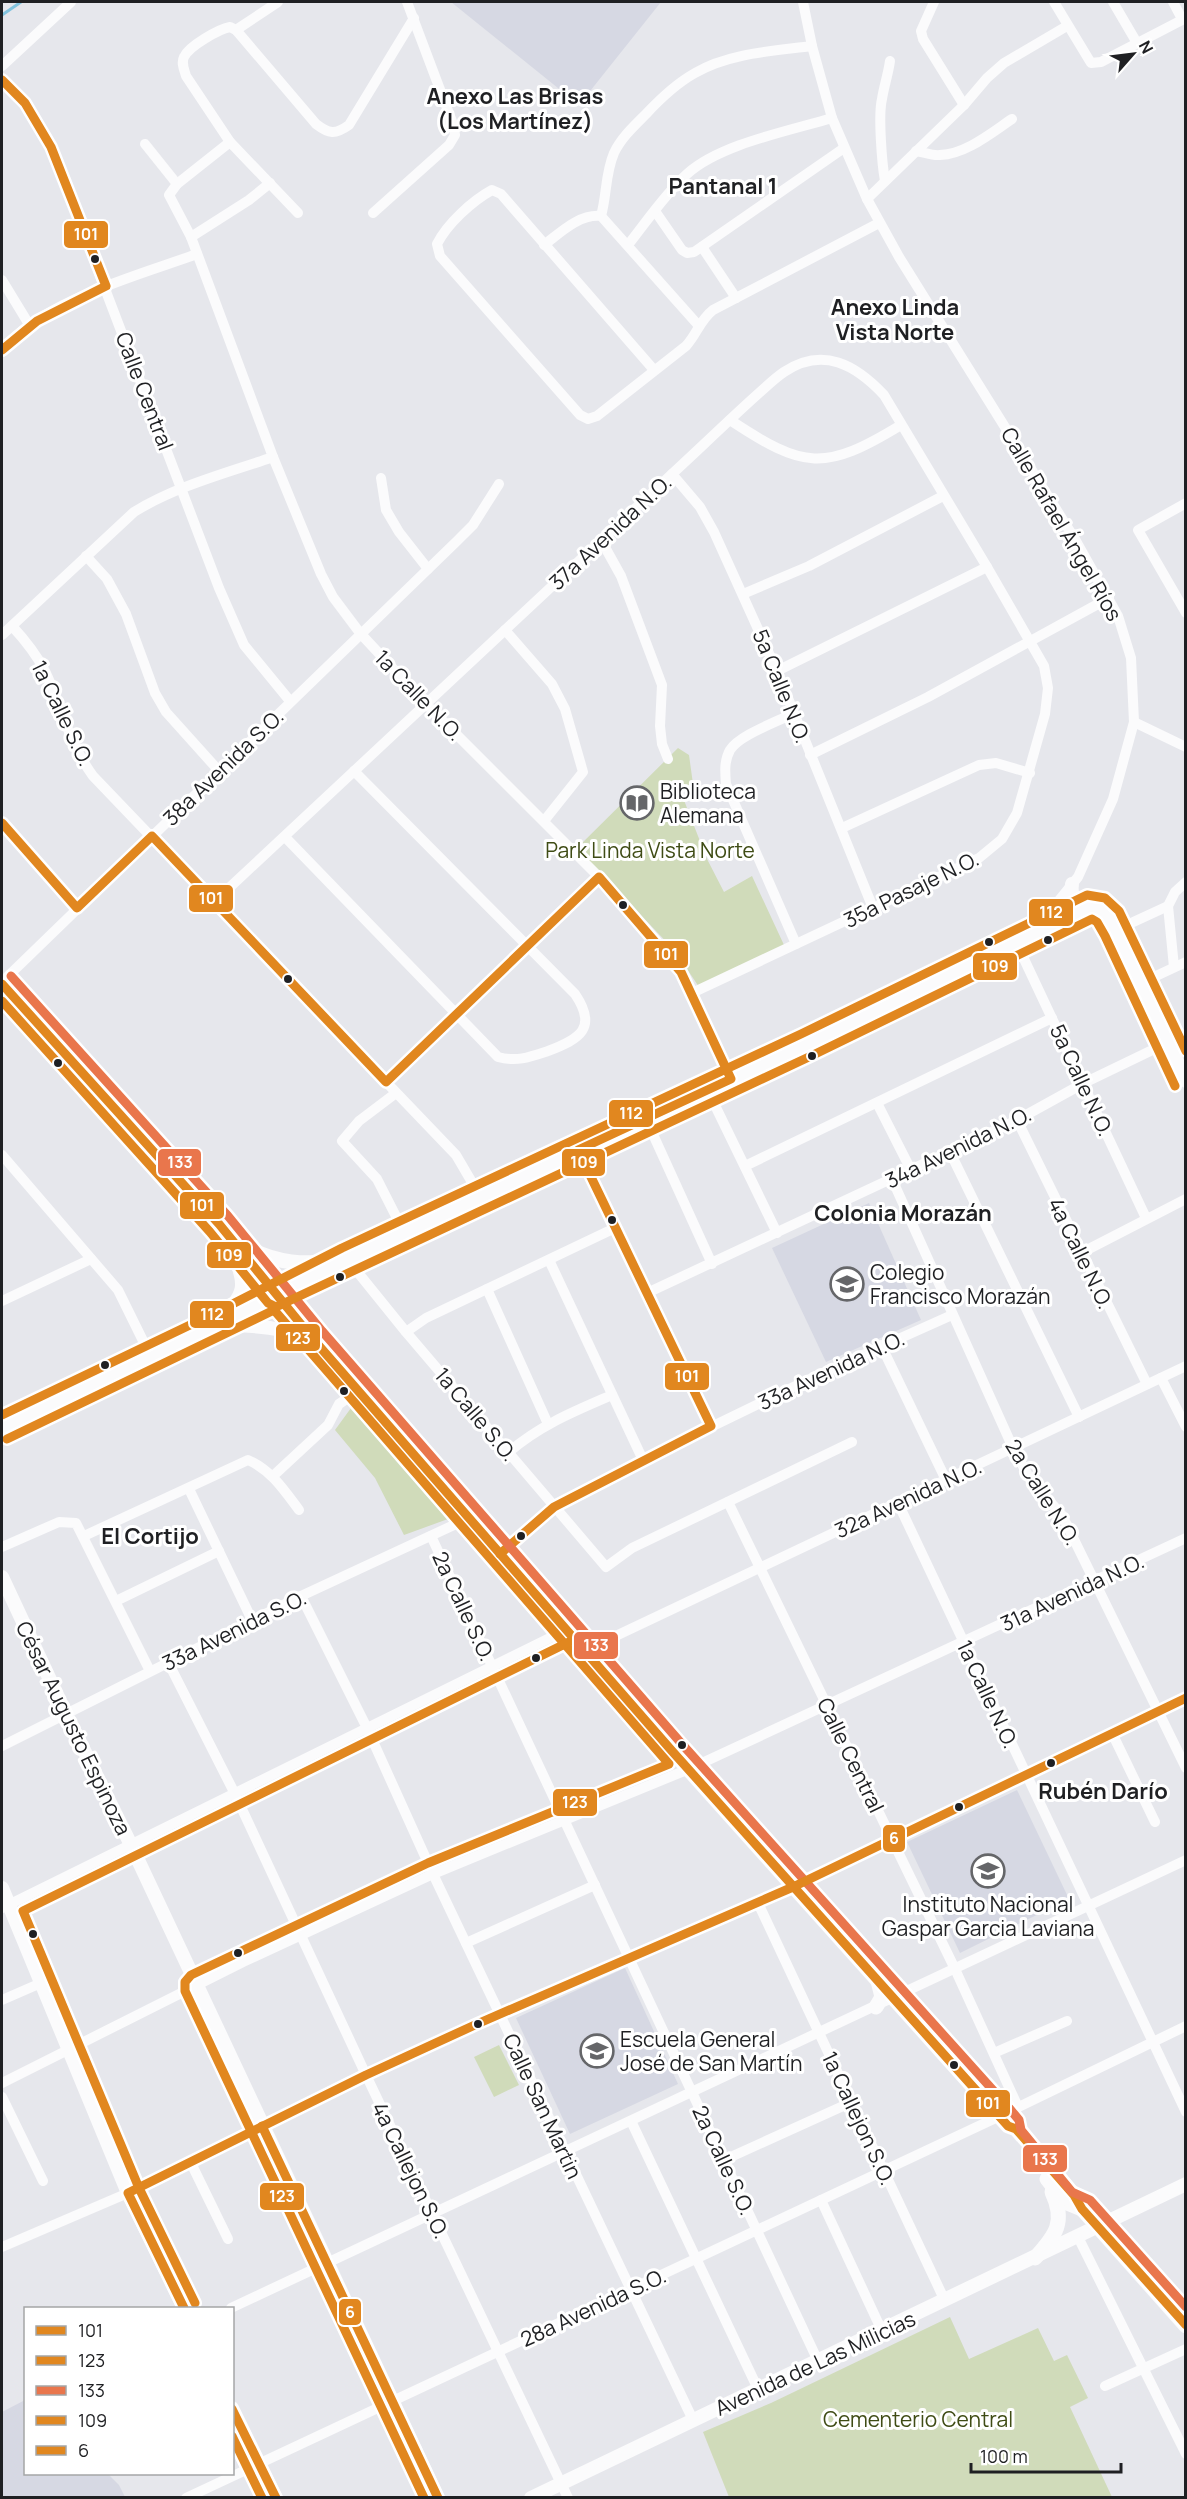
<svg xmlns="http://www.w3.org/2000/svg" width="1187" height="2499" viewBox="0 0 1187 2499" font-family="Manrope,sans-serif">
<rect width="100%" height="100%" fill="#e6e7ec"/>
<g fill="#d6d8e3">
<path d="M451 2H661L579 105Z"/>
<path d="M869 1203 921 1320 826 1362 772 1248Z"/>
<path d="M1017 1790 1069 1899 960 1953 907 1842Z"/>
<path d="M625 1968 678 2084 570 2134 516 2018Z"/>
<path d="M25 2400 26 2474H108L119 2485 125 2497H2V2412Z"/>
</g>
<g fill="#d0dbba">
<path d="M678 748 689 755 693 784 680 790 707 859 724 892 752 876 784 945 699 987 675 951 577 848Z"/>
<path d="M351 1408 448 1519 404 1535 375 1478 335 1430Z"/>
<path d="M499 2045 519 2085 494 2097 474 2057Z"/>
<path d="M950 2317 969 2359 1038 2328 1054 2361 1067 2355 1088 2398 1070 2407 1112 2497H729L703 2432 771 2403Z"/>
</g>
<g fill="none" stroke-linecap="round" stroke-linejoin="round">
<path stroke="#83c4df" stroke-width="3" d="M2 15 21 2"/>
<g stroke="#fbfbfc" stroke-width="10">
<path d="M803 2 812 46 832 118 867 199 899 257 1076 541 1118 616 1131 658 1134 722 1113 799 1078 877 1031 935"/>
<path d="M934 2 921 31 923 39 964 105"/>
<path d="M1054 2 1091 63 1101 62 1186 18"/>
<path d="M1113 2 1137 43"/>
<path d="M1173 2 1182 19"/>
<path d="M236 30 278 2"/>
<path d="M2 66 71 2"/>
<path d="M2 80 25 103 51 147 219 588 244 645 290 701"/>
<path d="M230 142 177 184 169 195 191 237 273 457 321 574 333 597 360 633 426 704 599 877 669 956 681 972 692 993 731 1079"/>
<path d="M145 144 177 184"/>
<path d="M916 151C924 152 932 156 940 155 966 154 991 133 1012 119"/>
<path d="M885 181C882 164 878 115 882 99 884 86 888 75 890 61"/>
<path d="M867 199 964 105 987 78 1004 63 1067 26"/>
<path d="M655 211 682 250 687 253 694 252 844 148"/>
<path d="M298 213 230 142 186 76C184 69 181 63 184 57 189 46 219 29 230 27L236 30 316 124C329 134 335 135 349 125L414 18"/>
<path d="M373 213 449 145 455 135 453 124 407 2"/>
<path d="M601 216C607 195 605 174 614 153 621 138 634 126 646 114 660 99 677 83 695 73 729 53 774 51 812 46"/>
<path d="M191 237 249 200 270 183"/>
<path d="M544 245C561 232 579 214 601 216L699 326"/>
<path d="M628 245C647 221 665 194 687 174 720 144 789 131 832 118"/>
<path d="M702 247 736 298"/>
<path d="M2 280 30 326"/>
<path d="M2 350C44 300 136 276 197 254"/>
<path d="M654 370 501 194 492 190C472 201 447 224 437 244L440 256 580 415 588 419 597 416 686 346C697 334 700 320 713 310L879 223"/>
<path d="M730 420C804 469 824 472 901 425"/>
<path d="M672 474 700 507 714 532 777 671 873 908"/>
<path d="M381 478 386 510 399 532 428 569"/>
<path d="M1186 503 1138 530 1186 613"/>
<path d="M601 540 621 576 662 685 660 726 662 744 668 759"/>
<path d="M86 556 107 579 126 614 155 693 166 712 219 771"/>
<path d="M743 594 809 566 943 496"/>
<path d="M12 626C25 640 36 654 45 671 63 709 67 740 93 776L456 1155 480 1196"/>
<path d="M505 630 552 684 565 709 583 772 544 821"/>
<path d="M2 635 134 512C176 486 227 473 273 457"/>
<path d="M777 671 987 567"/>
<path d="M792 714C777 722 739 735 730 750 724 761 725 772 726 784L796 944"/>
<path d="M1134 722 1186 747"/>
<path d="M810 755 928 697 1109 598"/>
<path d="M2 823 77 908"/>
<path d="M842 828 979 765 996 763 1030 773"/>
<path d="M285 837 498 1057C517 1062 530 1057 548 1051 580 1039 598 1028 575 994L354 771"/>
<path d="M214 902 702 446C721 428 740 410 759 393 767 386 775 378 784 372 823 346 856 365 884 395L987 567 1044 666 1048 688 1045 714 1017 813 1002 839 979 858 692 993"/>
<path d="M1116 930 1168 906"/>
<path d="M1016 942 1146 1218"/>
<path d="M1174 967 1168 906 1175 892 1186 882"/>
<path d="M2 982 457 541 473 525 499 484"/>
<path d="M1141 983 1186 962"/>
<path d="M386 1082 599 877"/>
<path d="M708 1091 777 1233"/>
<path d="M396 1093 359 1121 342 1141 377 1179 404 1232"/>
<path d="M877 1103 911 1170"/>
<path d="M646 1119 712 1264"/>
<path d="M1017 1120 1147 1384"/>
<path d="M578 1150 711 1426"/>
<path d="M950 1152 1079 1417"/>
<path d="M2 1155 118 1290 151 1357"/>
<path d="M745 1166 1052 1018"/>
<path d="M892 1179 1013 1448 1030 1479 1062 1515 1186 1768"/>
<path d="M1081 1253 1186 1199"/>
<path d="M347 1259 406 1332 606 1567 632 1548 852 1442"/>
<path d="M549 1260 643 1460"/>
<path d="M487 1289 548 1424"/>
<path d="M647 1293 1017 1120 1084 1083 1169 1042"/>
<path d="M2 1301 91 1259"/>
<path d="M406 1332 426 1318 615 1228"/>
<path d="M881 1345 946 1480"/>
<path d="M1161 1378 1186 1427"/>
<path d="M509 1452C540 1425 575 1411 612 1395"/>
<path d="M273 1476 328 1425 339 1404 358 1391"/>
<path d="M189 1489 252 1620"/>
<path d="M728 1502 955 1969 1018 2107"/>
<path d="M898 1503 1186 2112"/>
<path d="M84 1536 248 1460C271 1470 284 1490 299 1510"/>
<path d="M431 1536 818 2361"/>
<path d="M2 1547 59 1522 76 1523 150 1671"/>
<path d="M500 1554 554 1507 643 1460 818 1375 952 1315"/>
<path d="M301 1596 367 1728 433 1874 693 2420"/>
<path d="M116 1601 219 1551"/>
<path d="M584 1651 1186 1366"/>
<path d="M168 1662 234 1792 366 2075 568 2498"/>
<path d="M1112 1733 1155 1822"/>
<path d="M2 1746 301 1596 469 1518"/>
<path d="M758 1903 945 2301"/>
<path d="M2 1908 566 1630"/>
<path d="M466 1943 595 1885"/>
<path d="M2 2000 41 1983"/>
<path d="M994 2053 1067 2021"/>
<path d="M2 2083 243 1962 433 1874 689 1769 1186 1538"/>
<path d="M2 2097 43 2181"/>
<path d="M631 2121 758 2389"/>
<path d="M724 2160 852 2102"/>
<path d="M190 2161 228 2239"/>
<path d="M821 2200 882 2331"/>
<path d="M1077 2235 1186 2454"/>
<path d="M2 2247 128 2193 366 2075 477 2024 793 1887 1186 1698"/>
<path d="M231 2308 1186 1860"/>
<path d="M1105 2386 1186 2349"/>
<path d="M186 2498 1000 2116 1186 2026"/>
</g>
<g stroke="#fbfbfc" stroke-width="14">
<path d="M1072 884C1070 897 1076 906 1090 907"/>
<path d="M224 1325C256 1325 283 1328 313 1339"/>
<path d="M2 1428 218 1325 347 1259 806 1045 1090 907C1105 907 1109 919 1116 930L1186 1081"/>
<path d="M2 1577 66 1714 131 1845 438 2498"/>
<path d="M2 1888 128 2193 184 2308"/>
<path d="M232 2408 276 2498"/>
<path d="M531 2498 1186 2184"/>
</g>
<g stroke="#fbfbfc" stroke-width="15">
<path d="M2 984 219 1224 313 1339 672 1751 1008 2126 1016 2129 1074 2195 1082 2209 1186 2326"/>
<path d="M240 1243C273 1265 308 1266 347 1259"/>
<path d="M218 1325C249 1287 247 1291 232 1245"/>
<path d="M876 2007 882 1997 878 1981"/>
<path d="M1047 2179 1065 2202 1082 2209"/>
<path d="M1035 2258C1056 2235 1066 2222 1052 2192"/>
</g>
<defs>
<g id="bus-1">
<path d="M2 80 25 103 51 147 106 286 37 321 2 350"/>
<path d="M2 823 77 908 152 836 386 1082 599 877 681 972 731 1079 578 1150 711 1426 554 1507 500 1554"/>
<path d="M2 984 219 1224 313 1339 672 1751 1008 2126 1016 2129 1074 2195 1082 2209 1186 2325"/>
</g>
<g id="bus-2">
<path d="M7 1439 274 1310 669 1764 428 1863 191 1975 185 1982V1991L424 2498"/>
<path d="M195 2303 139 2188 23 1911 571 1641"/>
<path d="M232 2436 262 2498"/>
</g>
<path id="bus-3" d="M11 976 228 1216 322 1331 681 1743 1009 2108 1019 2120 1021 2130 1072 2192 1090 2200 1186 2307"/>
<path id="bus-4" d="M2 1001 210 1232 268 1303 276 1307 811 1056 1092 919 1097 922 1105 936 1175 1086"/>
<g id="bus-5">
<path d="M262 2126 438 2498"/>
<path d="M184 2308 128 2193 366 2075 477 2024 793 1887 1186 1698"/>
<path d="M232 2409 276 2498"/>
</g>
<path id="bus-6" d="M2 1415 213 1314 342 1248 801 1034 1087 895 1105 898 1119 911 1186 1051"/>
</defs>
<use href="#bus-1" stroke="#fff" stroke-width="14"/>
<use href="#bus-2" stroke="#fff" stroke-width="14"/>
<use href="#bus-3" stroke="#fff" stroke-width="14"/>
<use href="#bus-4" stroke="#fff" stroke-width="14"/>
<use href="#bus-5" stroke="#fff" stroke-width="14"/>
<use href="#bus-6" stroke="#fff" stroke-width="14"/>
<use href="#bus-1" stroke="#e1871f" stroke-width="9"/>
<use href="#bus-2" stroke="#e1871f" stroke-width="9"/>
<use href="#bus-3" stroke="#e9764c" stroke-width="9"/>
<use href="#bus-4" stroke="#e1871f" stroke-width="9"/>
<use href="#bus-5" stroke="#e1871f" stroke-width="9"/>
<use href="#bus-6" stroke="#e1871f" stroke-width="9"/>
</g>
<defs>
<symbol id="library-ring" viewBox="-11 -11 22 22"><circle r="9.5" fill="#fff" stroke="#656669" stroke-width="1.5"/><path d="M-6-4Q-3-5.5-.7-3.5V5Q-3 3-6 4ZM6-4Q3-5.5 .7-3.5V5Q3 3 6 4Z" fill="#656669"/></symbol>
<symbol id="school-ring" viewBox="-11 -11 22 22"><circle r="9.5" fill="#fff" stroke="#656669" stroke-width="1.5"/><path d="M0-5L7-2L0 1L-7-2ZM-4 1L0 2.5L4 1V4Q0 6-4 4Z" fill="#656669"/></symbol>
</defs>
<g fill-rule="evenodd">
<use href="#library-ring" x="618" y="784" width="38" height="38"/>
<use href="#school-ring" x="828" y="1265" width="38" height="38"/>
<use href="#school-ring" x="969" y="1852" width="38" height="38"/>
<use href="#school-ring" x="578" y="2032" width="38" height="38"/>
</g>
<g fill="#1f2023" stroke="#fff" stroke-width="2">
<circle cx="95" cy="259" r="5"/>
<circle cx="623" cy="905" r="5"/>
<circle cx="1048" cy="940" r="5"/>
<circle cx="989" cy="942" r="5"/>
<circle cx="288" cy="979" r="5"/>
<circle cx="812" cy="1056" r="5"/>
<circle cx="58" cy="1063" r="5"/>
<circle cx="612" cy="1220" r="5"/>
<circle cx="340" cy="1277" r="5"/>
<circle cx="105" cy="1365" r="5"/>
<circle cx="344" cy="1391" r="5"/>
<circle cx="521" cy="1536" r="5"/>
<circle cx="536" cy="1658" r="5"/>
<circle cx="682" cy="1745" r="5"/>
<circle cx="1051" cy="1763" r="5"/>
<circle cx="959" cy="1807" r="5"/>
<circle cx="33" cy="1934" r="5"/>
<circle cx="238" cy="1953" r="5"/>
<circle cx="478" cy="2024" r="5"/>
<circle cx="954" cy="2065" r="5"/>
</g>
<g text-anchor="middle" dominant-baseline="central" stroke-width="6" stroke-linejoin="round" paint-order="stroke">
<g font-size="21" fill="#1f2023" stroke="#fff">
<text transform="translate(145 391) rotate(69)">Calle Central</text>
<text transform="translate(1062 524) rotate(60)">Calle Rafael Ángel Ríos</text>
<text transform="translate(610 532) rotate(-43)">37a Avenida N.O.</text>
<text transform="translate(782 686) rotate(68)">5a Calle N.O.</text>
<text transform="translate(419 695) rotate(46)">1a Calle N.O.</text>
<text transform="translate(63 713) rotate(64)">1a Calle S.O.</text>
<text transform="translate(223 767) rotate(-44)">38a Avenida S.O.</text>
<text transform="translate(911 889) rotate(-26)">35a Pasaje N.O.</text>
<text transform="translate(1082 1080) rotate(65)">5a Calle N.O.</text>
<text transform="translate(958 1147) rotate(-26)">34a Avenida N.O.</text>
<text transform="translate(1081 1253) rotate(64)">4a Calle N.O.</text>
<text transform="translate(831 1370) rotate(-25)">33a Avenida N.O.</text>
<text transform="translate(476 1414) rotate(50)">1a Calle S.O.</text>
<text transform="translate(1043 1492) rotate(58)">2a Calle N.O.</text>
<text transform="translate(908 1498) rotate(-25)">32a Avenida N.O.</text>
<text transform="translate(1072 1592) rotate(-25)">31a Avenida N.O.</text>
<text transform="translate(464 1606) rotate(65)">2a Calle S.O.</text>
<text transform="translate(234 1630) rotate(-26)">33a Avenida S.O.</text>
<text transform="translate(988 1694) rotate(65)">1a Calle N.O.</text>
<text transform="translate(74 1728) rotate(64)">César Augusto Espinoza</text>
<text transform="translate(851 1755) rotate(64)">Calle Central</text>
<text transform="translate(543 2106) rotate(65)">Calle San Martin</text>
<text transform="translate(859 2118) rotate(65)">1a Callejon S.O.</text>
<text transform="translate(724 2160) rotate(65)">2a Calle S.O.</text>
<text transform="translate(411 2170) rotate(64)">4a Callejon S.O.</text>
<text transform="translate(593 2307) rotate(-25)">28a Avenida S.O.</text>
<text transform="translate(815 2363) rotate(-25)">Avenida de Las Milicias</text>
</g>
<g font-size="21" fill="#1f2023" stroke="#fff" text-anchor="start">
<text x="660" y="791">Biblioteca<tspan x="660" dy="24">Alemana</tspan></text>
<text x="870" y="1272">Colegio<tspan x="870" dy="24">Francisco Morazán</tspan></text>
<text x="988" y="1904" text-anchor="middle">Instituto Nacional<tspan x="988" dy="24">Gaspar Garcia Laviana</tspan></text>
<text x="620" y="2039">Escuela General<tspan x="620" dy="24">José de San Martín</tspan></text>
</g>
<g font-size="21" fill="#3f4c15" stroke="#fff">
<text x="650" y="850">Park Linda Vista Norte</text>
<text x="918" y="2419">Cementerio Central</text>
</g>
<g font-size="22" font-weight="bold" fill="#1f2023" stroke="#fff">
<text x="515" y="96">Anexo Las Brisas<tspan x="515" dy="25">(Los Martínez)</tspan></text>
<text x="723" y="186">Pantanal 1</text>
<text x="895" y="307">Anexo Linda<tspan x="895" dy="25">Vista Norte</tspan></text>
<text x="903" y="1213">Colonia Morazán</text>
<text x="150" y="1536">El Cortijo</text>
<text x="1103" y="1791">Rubén Darío</text>
</g>
</g>
<g stroke="#fff" stroke-width="2">
<rect x="63" y="220" width="46" height="29" rx="6" fill="#e1871f"/>
<rect x="188" y="884" width="46" height="29" rx="6" fill="#e1871f"/>
<rect x="1028" y="898" width="46" height="29" rx="6" fill="#e1871f"/>
<rect x="643" y="940" width="46" height="29" rx="6" fill="#e1871f"/>
<rect x="972" y="952" width="46" height="29" rx="6" fill="#e1871f"/>
<rect x="608" y="1099" width="46" height="29" rx="6" fill="#e1871f"/>
<rect x="157" y="1148" width="45" height="29" rx="6" fill="#e9764c"/>
<rect x="561" y="1148" width="45" height="29" rx="6" fill="#e1871f"/>
<rect x="179" y="1191" width="46" height="29" rx="6" fill="#e1871f"/>
<rect x="206" y="1241" width="46" height="28" rx="6" fill="#e1871f"/>
<rect x="189" y="1300" width="46" height="29" rx="6" fill="#e1871f"/>
<rect x="275" y="1323" width="46" height="29" rx="6" fill="#e1871f"/>
<rect x="664" y="1362" width="46" height="29" rx="6" fill="#e1871f"/>
<rect x="573" y="1631" width="46" height="29" rx="6" fill="#e9764c"/>
<rect x="552" y="1788" width="46" height="29" rx="6" fill="#e1871f"/>
<rect x="882" y="1824" width="24" height="29" rx="6" fill="#e1871f"/>
<rect x="965" y="2089" width="46" height="29" rx="6" fill="#e1871f"/>
<rect x="1022" y="2144" width="46" height="29" rx="6" fill="#e9764c"/>
<rect x="259" y="2182" width="46" height="29" rx="6" fill="#e1871f"/>
<rect x="338" y="2298" width="24" height="28" rx="6" fill="#e1871f"/>
</g>
<g font-size="16" text-anchor="middle" font-weight="bold" fill="#fff">
<text x="86" y="240">101</text>
<text x="211" y="904">101</text>
<text x="1051" y="918">112</text>
<text x="666" y="960">101</text>
<text x="995" y="972">109</text>
<text x="631" y="1119">112</text>
<text x="180" y="1168">133</text>
<text x="584" y="1168">109</text>
<text x="202" y="1211">101</text>
<text x="229" y="1261">109</text>
<text x="212" y="1320">112</text>
<text x="298" y="1344">123</text>
<text x="687" y="1382">101</text>
<text x="596" y="1651">133</text>
<text x="575" y="1808">123</text>
<text x="894" y="1844">6</text>
<text x="988" y="2109">101</text>
<text x="1045" y="2165">133</text>
<text x="282" y="2202">123</text>
<text x="350" y="2318">6</text>
</g>
<rect width="1187" height="2499" fill="none" stroke="#1f2023" stroke-width="6"/>
<rect x="24" y="2307" width="210" height="168" fill="#ffffff" stroke="#a5a6a7" stroke-width="1.5"/>
<rect x="36" y="2326" width="30" height="9" fill="#e1871f" stroke="#a5a6a7" stroke-width="1.5"/>
<text x="78" y="2337" font-size="18" fill="#1f2023">101</text>
<rect x="36" y="2356" width="30" height="9" fill="#e1871f" stroke="#a5a6a7" stroke-width="1.5"/>
<text x="78" y="2367" font-size="18" fill="#1f2023">123</text>
<rect x="36" y="2386" width="30" height="9" fill="#e9764c" stroke="#a5a6a7" stroke-width="1.5"/>
<text x="78" y="2397" font-size="18" fill="#1f2023">133</text>
<rect x="36" y="2416" width="30" height="9" fill="#e1871f" stroke="#a5a6a7" stroke-width="1.5"/>
<text x="78" y="2427" font-size="18" fill="#1f2023">109</text>
<rect x="36" y="2446" width="30" height="9" fill="#e1871f" stroke="#a5a6a7" stroke-width="1.5"/>
<text x="78" y="2457" font-size="18" fill="#1f2023">6</text>
<g transform="translate(1133 54) rotate(62)" stroke="#ffffff" stroke-width="4.5" paint-order="stroke">
<path d="M0-4.5L10 22L0 15L-10 22Z" fill="#1f2023"/>
<text y="-9" font-size="16" font-weight="bold" text-anchor="middle" fill="#1f2023">N</text>
</g>
<path d="M971 2463v9h150v-9" fill="none" stroke="#1f2023" stroke-width="3"/>
<text x="980" y="2463" font-size="18" fill="#1f2023" stroke="#ffffff" stroke-width="4.5" paint-order="stroke">100 m</text>
</svg>
